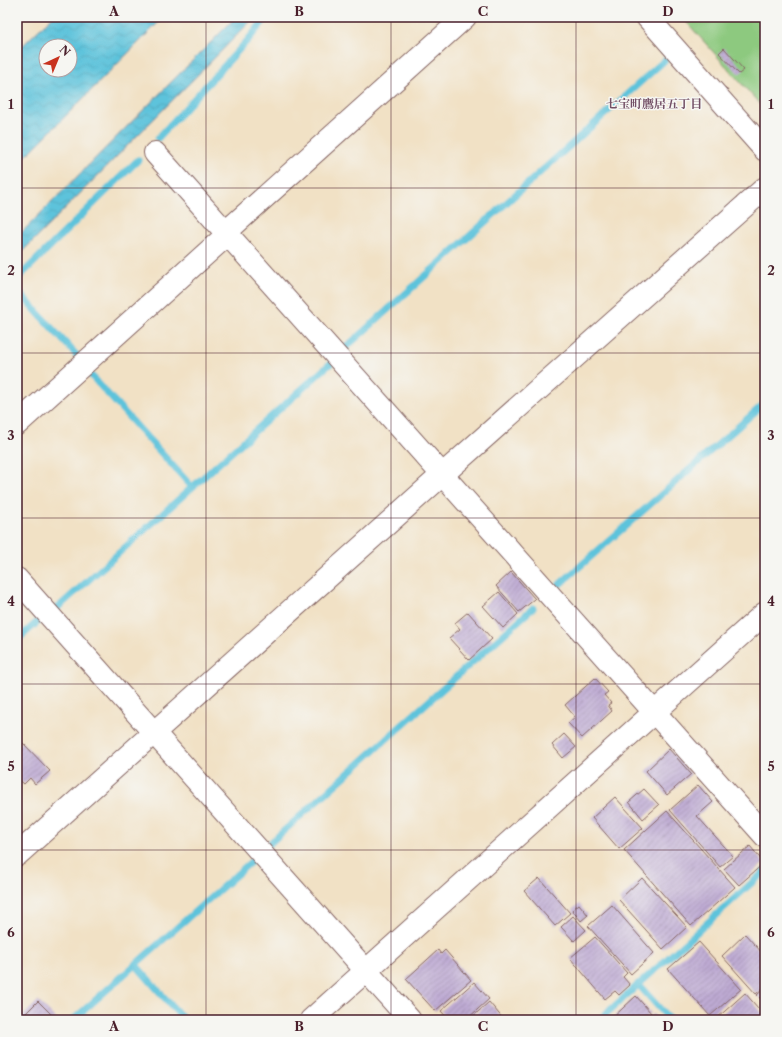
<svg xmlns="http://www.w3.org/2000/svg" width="782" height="1037" viewBox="0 0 782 1037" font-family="'Libre Caslon Text','Noto Serif JP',serif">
<defs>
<pattern id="water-waves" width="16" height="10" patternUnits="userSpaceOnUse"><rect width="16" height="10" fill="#5dc3db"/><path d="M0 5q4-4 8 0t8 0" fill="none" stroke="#52a7bc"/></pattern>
<pattern id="building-hatch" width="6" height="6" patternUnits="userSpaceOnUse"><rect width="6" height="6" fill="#beaad3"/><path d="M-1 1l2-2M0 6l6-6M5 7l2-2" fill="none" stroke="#9c8aab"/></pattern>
</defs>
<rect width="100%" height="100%" fill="#f6f6f2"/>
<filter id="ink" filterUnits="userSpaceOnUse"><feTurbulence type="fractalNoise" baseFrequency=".025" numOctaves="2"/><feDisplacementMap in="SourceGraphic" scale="8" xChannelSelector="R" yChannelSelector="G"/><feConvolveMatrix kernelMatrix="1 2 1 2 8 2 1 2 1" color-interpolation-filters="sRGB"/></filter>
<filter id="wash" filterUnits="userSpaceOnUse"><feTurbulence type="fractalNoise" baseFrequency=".012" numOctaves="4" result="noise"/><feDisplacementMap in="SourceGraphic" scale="16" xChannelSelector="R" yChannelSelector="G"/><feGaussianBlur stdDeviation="0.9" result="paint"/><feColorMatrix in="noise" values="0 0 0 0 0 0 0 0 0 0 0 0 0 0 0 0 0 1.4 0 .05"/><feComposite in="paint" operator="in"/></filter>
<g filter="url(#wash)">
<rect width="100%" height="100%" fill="#f1e1c5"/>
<path fill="#8dc97f" stroke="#6c7455" d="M682 17H765V110Z"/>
<g fill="url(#water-waves)" stroke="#547183" fill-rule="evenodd">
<path d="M52 17H164L17 165V51ZM46 46H70V70H46Z"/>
<path d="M235 17H255L17 257V237L230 23Z"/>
</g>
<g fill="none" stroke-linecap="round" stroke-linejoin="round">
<g stroke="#5dc3db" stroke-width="7">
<path d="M158 138 247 41 267 17"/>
<path d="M17 279 138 160"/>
<path d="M17 290 81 360"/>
<path d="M343 350 665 60"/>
<path d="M87 371 192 487"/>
<path d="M560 584 765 403"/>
<path d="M54 611 331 363"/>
<path d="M17 640 42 618"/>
<path d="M268 845 533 608"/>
<path d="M136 965 184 1020"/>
<path d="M638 984 670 1020"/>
<path d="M73 1020 254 859"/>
<path d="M599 1020 765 871"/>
</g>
</g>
<g id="blocks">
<g fill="url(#building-hatch)">
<path d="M724 48 744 70 739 74 719 53Z"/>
<path d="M511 572 535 599 519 612 496 586Z"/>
<path d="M499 592 518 614 503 628 483 606Z"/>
<path d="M468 612 492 639 469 660 449 638 460 629 455 623Z"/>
<path d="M595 678 608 692 604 695 611 703 608 705 612 711 582 738 568 723 575 717 565 705Z"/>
<path d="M564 734 576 747 563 758 552 745Z"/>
<path d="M22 742 50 771 35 784 30 778 24 784 17 778V747Z"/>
<path d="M669 749 691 774 667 795 646 771Z"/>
<path d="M698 785 713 802 697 816 733 856 720 867 670 810Z"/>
<path d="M644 789 659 805 643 819 629 802Z"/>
<path d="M615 797 643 828 619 849 592 818Z"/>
<path d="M667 811 735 887 691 926 624 850Z"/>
<path d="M750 846 764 863 739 885 724 869Z"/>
<path d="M539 878 570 913 555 926 524 891Z"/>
<path d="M642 878 687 927 663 949 619 900Z"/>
<path d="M579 904 588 915 581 921 572 910Z"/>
<path d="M612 905 654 953 631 974 588 926Z"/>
<path d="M573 916 586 930 574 941 561 927Z"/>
<path d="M745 934 765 956V986L756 994 722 956Z"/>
<path d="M595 937 627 973 623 977 630 985 619 995 615 991 605 999 570 958Z"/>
<path d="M699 942 741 989 710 1016 668 969Z"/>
<path d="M438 950 441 954 445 950 471 980 435 1011 406 979Z"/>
<path d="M474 982 489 999 466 1020H457L455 1018 453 1020H449L441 1011Z"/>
<path d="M765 988V1003L757 995Z"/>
<path d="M745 993 765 1016V1020H715Z"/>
<path d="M636 996 651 1013 643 1020H610Z"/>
<path d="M38 1001 57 1020H19Z"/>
<path d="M489 1002 504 1020H469Z"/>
<path d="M653 1014 659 1020H647Z"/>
</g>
</g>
</g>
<g filter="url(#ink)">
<use href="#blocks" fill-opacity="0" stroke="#846361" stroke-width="1"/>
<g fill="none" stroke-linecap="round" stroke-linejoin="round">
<defs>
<g id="minor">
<path d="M647 17 765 150"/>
<path d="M155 153 765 836"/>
<path d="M226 232 465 17"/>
<path d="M17 424 228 234"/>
<path d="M17 579 410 1020"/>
<path d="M17 855 442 475 765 188"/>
<path d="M311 1020 765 613"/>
</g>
</defs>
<use href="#minor" stroke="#846361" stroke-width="24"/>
<use href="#minor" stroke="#fff" stroke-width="22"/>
</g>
</g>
<path fill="none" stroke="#4a1f2b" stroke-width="1" stroke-opacity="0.55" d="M206 17V1020M391 17V1020M576 17V1020M17 188H765M17 353H765M17 518H765M17 684H765M17 850H765"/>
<g text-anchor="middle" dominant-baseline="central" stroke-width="3" stroke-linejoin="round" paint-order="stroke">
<g font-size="12" font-weight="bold" fill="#735066" stroke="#f6f6f2">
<text x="654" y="103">七宝町鷹居五丁目</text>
</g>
</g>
<rect width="782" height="1037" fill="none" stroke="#f6f6f2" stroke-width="44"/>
<g transform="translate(58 58) rotate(44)"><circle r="19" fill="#f6f6f2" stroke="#b1a0a2"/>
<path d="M0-3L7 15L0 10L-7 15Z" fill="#c8321e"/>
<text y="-6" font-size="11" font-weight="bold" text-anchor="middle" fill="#4a1f2b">N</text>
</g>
<rect x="22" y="22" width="738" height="993" fill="none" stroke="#4a1f2b" stroke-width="1.5"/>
<g font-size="13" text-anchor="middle" font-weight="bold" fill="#4a1f2b">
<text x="114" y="16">A</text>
<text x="299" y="16">B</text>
<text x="483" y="16">C</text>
<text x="668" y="16">D</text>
<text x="11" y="109">1</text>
<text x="771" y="109">1</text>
<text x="11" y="275">2</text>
<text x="771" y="275">2</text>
<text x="11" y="440">3</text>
<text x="771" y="440">3</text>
<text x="11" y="606">4</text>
<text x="771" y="606">4</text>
<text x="11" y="771">5</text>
<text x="771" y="771">5</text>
<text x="11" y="937">6</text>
<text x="771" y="937">6</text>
<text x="114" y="1031">A</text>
<text x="299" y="1031">B</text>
<text x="483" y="1031">C</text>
<text x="668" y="1031">D</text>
</g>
</svg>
